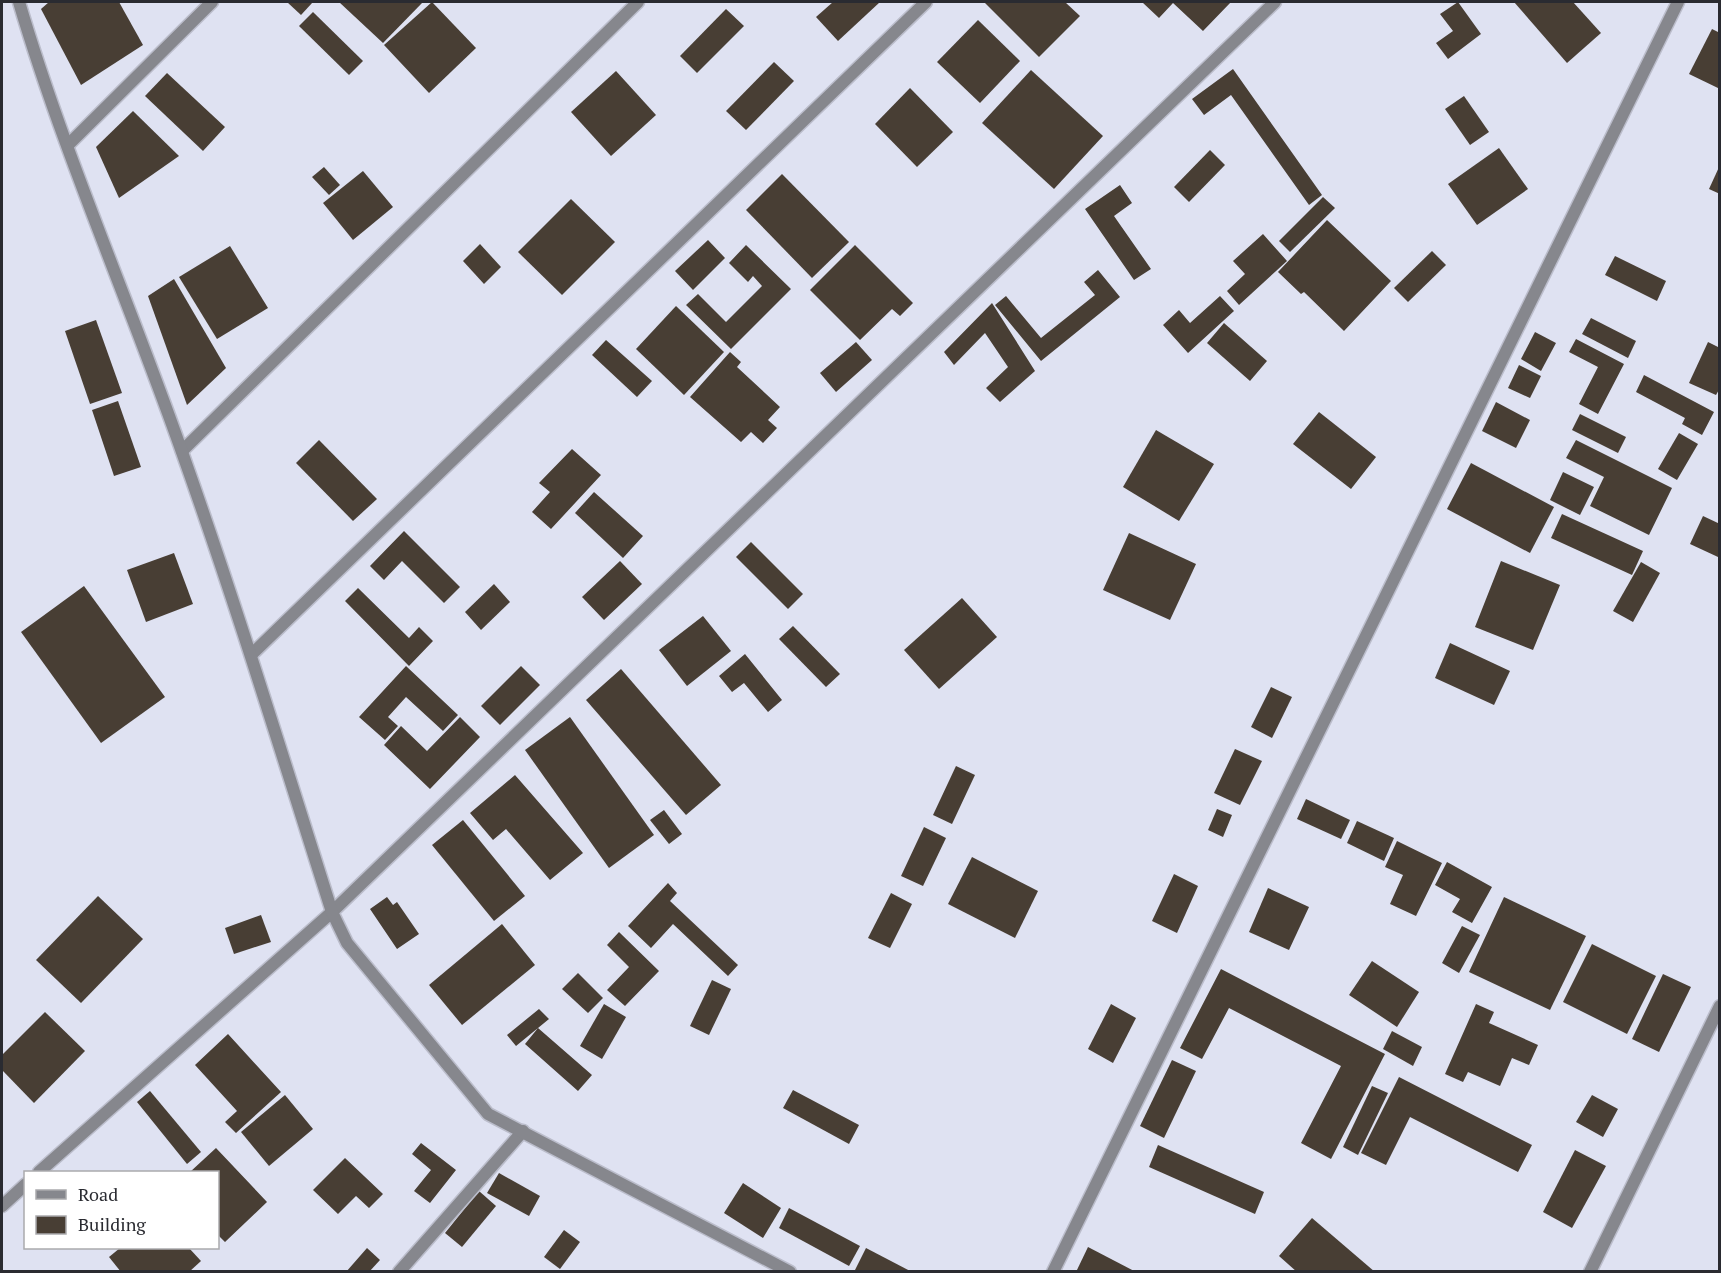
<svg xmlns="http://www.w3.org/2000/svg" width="1721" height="1273" viewBox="0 0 1721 1273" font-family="'PT Serif',serif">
<rect width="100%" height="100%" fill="#dfe2f2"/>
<g fill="#483e34">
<path d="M49 2H119L143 45 81 85 41 9Z"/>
<path d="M287 2H313L301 15Z"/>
<path d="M339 2H423L383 43Z"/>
<path d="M432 2 476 48 429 93 384 45Z"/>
<path d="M833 2H880L838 41 816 17Z"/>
<path d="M984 2H1065L1080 16 1039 57Z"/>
<path d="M1142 2H1231L1203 31 1173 3 1159 18Z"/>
<path d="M1458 2 1481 34 1448 59 1436 43 1453 31 1440 14Z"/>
<path d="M1514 2H1573L1601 33 1567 63Z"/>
<path d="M726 9 744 26 697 73 680 56Z"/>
<path d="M313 12 363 61 349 75 299 26Z"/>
<path d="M978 20 1020 61 980 103 937 62Z"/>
<path d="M1712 29 1720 33V89L1689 74Z"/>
<path d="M774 62 794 81 746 130 726 111Z"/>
<path d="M1233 69 1322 195 1309 205 1231 95 1204 115 1192 99Z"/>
<path d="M1031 70 1103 136 1054 189 982 123Z"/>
<path d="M616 71 656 115 611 156 571 112Z"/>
<path d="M167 73 225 127 203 151 145 96Z"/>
<path d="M910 88 953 132 917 167 875 124Z"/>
<path d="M1464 96 1489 132 1470 145 1445 109Z"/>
<path d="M133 111 179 156 119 198 96 147Z"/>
<path d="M1499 148 1528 189 1477 225 1448 184Z"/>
<path d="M1210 150 1225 165 1189 202 1174 187Z"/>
<path d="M1720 165V194L1709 189Z"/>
<path d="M324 167 340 185 329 195 312 177Z"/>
<path d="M363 171 393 207 353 240 323 203Z"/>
<path d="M782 174 849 242 812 278 746 210Z"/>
<path d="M1120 185 1132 203 1114 216 1151 269 1134 280 1085 209Z"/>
<path d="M1323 197 1335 208 1290 252 1279 241Z"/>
<path d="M571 199 615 242 562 295 518 252Z"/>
<path d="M1327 220 1391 281 1344 331 1304 292 1301 294 1278 272Z"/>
<path d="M1263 234 1287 261 1239 305 1227 291 1245 274 1233 261Z"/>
<path d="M708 240 725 258 693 290 675 271Z"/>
<path d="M480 244 501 267 484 284 463 261Z"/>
<path d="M746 245 791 289 731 349 686 305 698 294 726 322 762 286 753 276 748 282 729 263Z"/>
<path d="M855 245 913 303 900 316 892 309 860 340 810 290Z"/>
<path d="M230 246 268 308 217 339 179 277Z"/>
<path d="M1432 251 1446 265 1408 302 1394 288Z"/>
<path d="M1615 256 1666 281 1657 301 1605 275Z"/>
<path d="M1098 270 1120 297 1041 361 995 305 1006 296 1041 338 1095 295 1084 282Z"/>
<path d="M174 279 226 368 187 405 148 296Z"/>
<path d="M1220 296 1234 311 1188 353 1163 325 1179 310 1190 323Z"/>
<path d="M992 303 1035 371 1000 402 986 388 1008 367 985 333 954 365 944 352Z"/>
<path d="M676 306 724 352 684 395 636 349Z"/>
<path d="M1591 318 1636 341 1628 358 1582 334Z"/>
<path d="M96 320 122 393 90 404 65 331Z"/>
<path d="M1224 323 1267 361 1250 381 1207 343Z"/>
<path d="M1535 332 1556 343 1541 371 1521 359Z"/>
<path d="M1576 339 1624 364 1598 414 1579 404 1598 367 1569 352Z"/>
<path d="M606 340 652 381 637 397 592 355Z"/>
<path d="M856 342 872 360 836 392 820 373Z"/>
<path d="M1708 342 1720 348V388L1716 395 1689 383Z"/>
<path d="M730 352 741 362 737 367 780 407 768 420 777 428 763 443 751 432 741 442 690 397Z"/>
<path d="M1519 365 1541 376 1530 398 1508 388Z"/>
<path d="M1644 375 1714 412 1702 435 1682 424 1685 418 1636 392Z"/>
<path d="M118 401 141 467 114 476 92 410Z"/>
<path d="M1496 402 1530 420 1516 448 1482 431Z"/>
<path d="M1319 412 1376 457 1351 489 1293 444Z"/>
<path d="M1580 414 1626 437 1618 453 1572 430Z"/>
<path d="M1156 430 1214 464 1179 521 1123 487Z"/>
<path d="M1679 433 1698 444 1677 480 1658 469Z"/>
<path d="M319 440 377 499 353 521 296 463Z"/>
<path d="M1576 440 1672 488 1649 535 1590 506 1604 477 1566 458Z"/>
<path d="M572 449 601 475 551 529 532 512 550 492 539 483Z"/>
<path d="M1471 463 1554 507 1530 553 1447 509Z"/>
<path d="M1563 472 1594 487 1580 515 1550 500Z"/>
<path d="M594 492 643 536 623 558 575 513Z"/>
<path d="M1562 514 1643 551 1632 575 1551 538Z"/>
<path d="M1703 516 1720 524 1718 557 1690 544Z"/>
<path d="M404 531 460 587 444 603 402 561 384 580 370 566Z"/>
<path d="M1129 533 1196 564 1170 620 1103 590Z"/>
<path d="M751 542 803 594 788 609 736 557Z"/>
<path d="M174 553 193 604 146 622 127 570Z"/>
<path d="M620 561 642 584 604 620 582 597Z"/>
<path d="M1501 561 1560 585 1533 650 1475 627Z"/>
<path d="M1641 562 1660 573 1633 622 1613 611Z"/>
<path d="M494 584 510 602 481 630 465 612Z"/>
<path d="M84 586 165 697 101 743 21 632Z"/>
<path d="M358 588 409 638 419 627 433 641 409 666 345 601Z"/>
<path d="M962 598 997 637 939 689 904 650Z"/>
<path d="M703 616 731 651 687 686 659 650Z"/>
<path d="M793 626 840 674 826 687 779 639Z"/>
<path d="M1450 643 1510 671 1494 705 1435 678Z"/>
<path d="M745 654 782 700 768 712 744 683 732 692 719 676Z"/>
<path d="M406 666 458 715 443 731 406 697 388 717 398 726 385 740 359 717Z"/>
<path d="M521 666 540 685 500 725 481 706Z"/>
<path d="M621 669 721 785 686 815 586 700Z"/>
<path d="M1271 687 1292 697 1272 738 1251 727Z"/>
<path d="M460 717 480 737 430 789 384 745 401 726 427 751Z"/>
<path d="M570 717 654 835 609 868 525 750Z"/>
<path d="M1235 749 1262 761 1240 805 1214 793Z"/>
<path d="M956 766 975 775 952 824 933 815Z"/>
<path d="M515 775 583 853 550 880 506 829 493 840 470 813Z"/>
<path d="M1306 799 1350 820 1341 839 1297 819Z"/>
<path d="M1217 809 1232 815 1223 837 1208 830Z"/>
<path d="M664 810 682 834 669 844 650 820Z"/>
<path d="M463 820 525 896 494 921 432 845Z"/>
<path d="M1357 821 1394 838 1384 861 1347 843Z"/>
<path d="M924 827 946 838 923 886 901 876Z"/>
<path d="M1397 841 1442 863 1416 916 1390 904 1403 875 1385 867Z"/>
<path d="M972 857 1038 891 1015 938 948 904Z"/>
<path d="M1447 862 1492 887 1472 923 1452 912 1460 899 1435 885Z"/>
<path d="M1174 874 1198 886 1177 933 1152 921Z"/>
<path d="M668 883 677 893 670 901 738 965 728 976 673 924 651 948 628 926Z"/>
<path d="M1268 888 1309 907 1289 950 1249 932Z"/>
<path d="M891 893 912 904 890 948 868 938Z"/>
<path d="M98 896 143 939 81 1003 36 960Z"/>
<path d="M387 897 393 905 397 902 419 934 397 949 370 909Z"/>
<path d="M1504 897 1586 936 1550 1010 1469 972Z"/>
<path d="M261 915 271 942 234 954 225 928Z"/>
<path d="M502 924 535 965 462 1025 429 985Z"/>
<path d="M1462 926 1480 935 1459 973 1442 963Z"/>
<path d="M619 932 659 971 625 1006 607 990 629 967 607 945Z"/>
<path d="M1592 944 1656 976 1627 1034 1563 1002Z"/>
<path d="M1372 961 1419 992 1397 1027 1349 995Z"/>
<path d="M1221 969 1385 1054 1331 1159 1301 1143 1341 1066 1229 1008 1202 1059 1180 1048Z"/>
<path d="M578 973 603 998 588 1013 562 989Z"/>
<path d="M1663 974 1691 987 1659 1052 1632 1039Z"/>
<path d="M712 980 731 989 709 1035 690 1026Z"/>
<path d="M604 1004 626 1017 602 1059 580 1046Z"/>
<path d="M1111 1004 1136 1018 1113 1063 1088 1049Z"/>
<path d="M1476 1004 1494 1012 1489 1023 1538 1045 1529 1065 1512 1058 1500 1086 1468 1072 1463 1082 1445 1074Z"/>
<path d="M539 1009 549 1019 538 1028 592 1075 578 1091 525 1044 538 1028 516 1046 507 1035Z"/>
<path d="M45 1012 85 1051 34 1103 2 1070V1055Z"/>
<path d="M1392 1031 1422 1047 1413 1066 1383 1049Z"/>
<path d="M228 1034 281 1092 236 1133 225 1122 237 1111 195 1065Z"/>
<path d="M1172 1060 1196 1071 1164 1138 1140 1126Z"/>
<path d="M1399 1077 1532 1145 1518 1172 1410 1117 1386 1165 1361 1153Z"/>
<path d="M1372 1086 1388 1093 1358 1155 1343 1147Z"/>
<path d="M793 1090 859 1125 849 1144 783 1108Z"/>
<path d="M150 1091 201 1152 187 1164 137 1102Z"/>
<path d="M285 1095 313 1129 269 1166 241 1132Z"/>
<path d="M1592 1095 1618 1109 1603 1137 1576 1122Z"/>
<path d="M421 1143 456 1170 430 1203 414 1191 431 1170 412 1154Z"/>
<path d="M1158 1145 1264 1192 1255 1214 1149 1167Z"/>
<path d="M216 1148 267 1202 225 1242 218 1235V1172H190Z"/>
<path d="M1575 1150 1606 1166 1572 1228 1543 1212Z"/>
<path d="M345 1158 383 1194 369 1208 356 1196 338 1214 313 1190Z"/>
<path d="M499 1173 540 1196 529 1216 487 1193Z"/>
<path d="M743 1183 781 1208 763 1238 724 1213Z"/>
<path d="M479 1191 496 1206 462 1247 445 1233Z"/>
<path d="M789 1208 860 1246 849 1266 779 1228Z"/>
<path d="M1312 1218 1375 1272H1297L1279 1256Z"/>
<path d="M564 1230 580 1242 560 1269 544 1257Z"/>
<path d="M1088 1247 1136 1272H1076Z"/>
<path d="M120 1248H189L201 1261 189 1272H121L109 1257Z"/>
<path d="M367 1248 380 1260 369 1272H346Z"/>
<path d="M866 1248 912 1272H854Z"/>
</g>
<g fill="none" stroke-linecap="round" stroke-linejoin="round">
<defs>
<g id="minor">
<path d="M68 145 212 2"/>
<path d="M182 451 638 2"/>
<path d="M251 655 926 2"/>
<path d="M39 1172 332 912 1275 2"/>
<path d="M2 1206 26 1184"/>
<path d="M399 1272 523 1131"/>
<path d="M1053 1272 1678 2"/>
<path d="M1590 1272 1720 1006"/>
</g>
<path id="tertiary" d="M19 2C64 154 129 301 182 452 236 604 283 758 332 912L347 943 488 1114 790 1272"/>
</defs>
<use href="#minor" stroke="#bbbdcb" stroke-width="15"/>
<use href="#tertiary" stroke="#bbbdcb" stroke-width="15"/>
<use href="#minor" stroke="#86878d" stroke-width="12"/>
<use href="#tertiary" stroke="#86878d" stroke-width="12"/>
</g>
<rect width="1721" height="1273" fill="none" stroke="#2a2b31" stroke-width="6"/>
<rect x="24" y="1171" width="195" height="78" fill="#ffffff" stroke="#aaaaad" stroke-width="1.5"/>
<rect x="36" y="1190" width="30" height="9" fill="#86878d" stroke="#aaaaad" stroke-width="1.5"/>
<text x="78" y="1201" font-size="18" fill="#2a2b31">Road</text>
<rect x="36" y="1216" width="30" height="18" fill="#483e34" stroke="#aaaaad" stroke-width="1.5"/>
<text x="78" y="1231" font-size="18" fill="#2a2b31">Building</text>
</svg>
